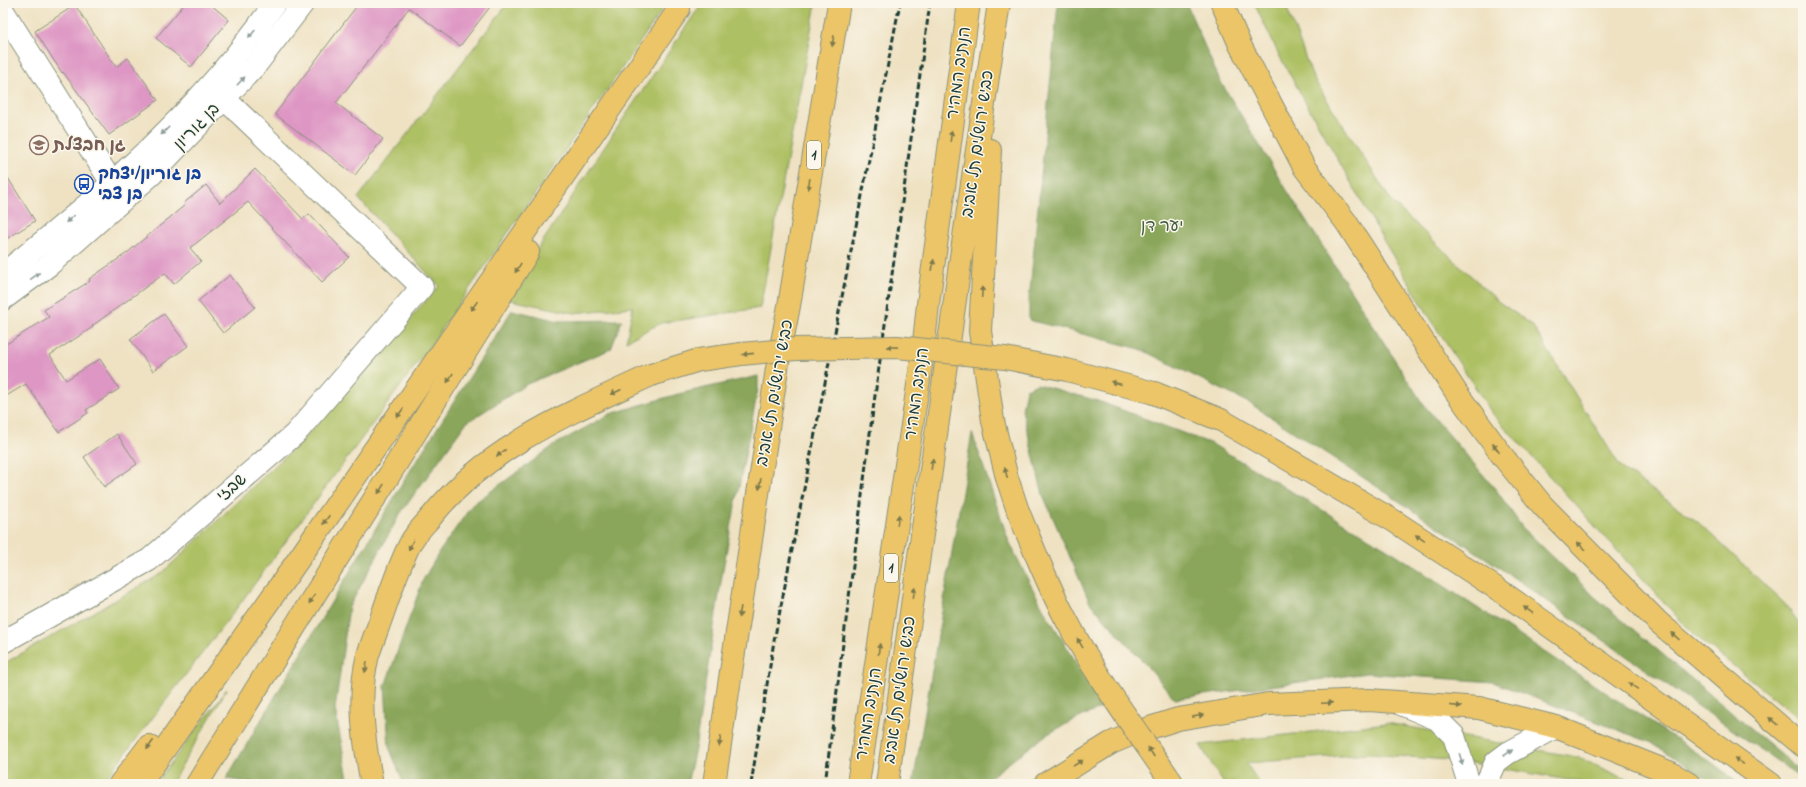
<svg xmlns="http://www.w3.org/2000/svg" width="1806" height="787" viewBox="0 0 1806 787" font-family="'Indie Flower','Playpen Sans Hebrew',sans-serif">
<rect width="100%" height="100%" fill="#fbf7ec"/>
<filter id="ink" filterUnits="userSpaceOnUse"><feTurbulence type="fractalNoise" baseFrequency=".025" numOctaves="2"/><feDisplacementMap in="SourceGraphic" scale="8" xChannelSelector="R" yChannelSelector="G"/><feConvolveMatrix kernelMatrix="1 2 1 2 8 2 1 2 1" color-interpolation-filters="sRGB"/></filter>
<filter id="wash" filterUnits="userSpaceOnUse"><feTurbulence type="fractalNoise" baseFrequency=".012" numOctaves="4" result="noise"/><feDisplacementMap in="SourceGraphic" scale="16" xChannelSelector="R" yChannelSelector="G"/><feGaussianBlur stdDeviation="0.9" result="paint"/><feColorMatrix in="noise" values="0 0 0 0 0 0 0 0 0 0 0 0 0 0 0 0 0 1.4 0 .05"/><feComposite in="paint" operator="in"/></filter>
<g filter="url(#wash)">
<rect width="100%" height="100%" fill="#efe2c3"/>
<g fill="#adc064" stroke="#667e4c">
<path d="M508 3H667L427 350 236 609 102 784H3V664L161 574 302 440 439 286 358 198Z"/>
<path d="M702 3H816L760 308 661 323 626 341 633 307 574 313 505 299 617 128Z"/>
<path d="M1254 3H1285L1313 78 1392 202 1499 302 1532 325 1621 468 1698 522 1784 603 1803 628V721L1692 633 1492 413 1438 331 1385 243 1280 57Z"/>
<path d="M227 689 171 784H155Z"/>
<path d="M1387 723 1577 757 1637 784H1590L1461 761 1369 754 1246 763 1260 784H1224L1200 745Z"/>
</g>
<g fill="#8aa65a" stroke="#547247">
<path d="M1058 3H1186L1219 79 1288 192 1423 404 1497 491 1522 527 1596 598 1803 773V779L1484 557 1251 404 1140 349 1029 320V300Z"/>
<path d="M512 310 559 321 622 320 611 349 527 384 466 423 400 514 349 607 335 709 349 784H261L226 779 405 479Z"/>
<path d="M758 376V389L723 569 695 749 687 784H404L389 747 385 686 423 580 440 551 472 505 556 444 610 414 678 394Z"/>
<path d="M1037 384 1098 401 1212 444 1394 553 1714 764 1740 784H1715L1652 743 1493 682 1367 673 1175 699 1141 659 1090 603 1043 495 1022 410 1026 389Z"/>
<path d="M972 433 1008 539 1025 574 1044 610 1104 707 1072 721 1046 735 981 784H913Z"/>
</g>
<g id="blocks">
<g fill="#de97c4">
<path d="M185 3H209L229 20 191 67 156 38Z"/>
<path d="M359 3H493L460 46 409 8 336 103 383 139 355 175 275 114Z"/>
<path d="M75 5 116 67 128 58 158 100 109 135 63 72 62 73 35 31Z"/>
<path d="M255 169 303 219 309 214 349 257 322 282 248 202 190 248 201 261 174 284 165 273 92 326 93 327 50 355 66 380 100 359 119 389 86 410 88 413 59 432 26 384 3 398V346L49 317 44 310 90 281 89 279 127 253 185 205 184 203 206 185 220 203Z"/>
<path d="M3 170 35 221 3 241Z"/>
<path d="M230 275 255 307 223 333 198 301Z"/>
<path d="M164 314 188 346 153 371 130 339Z"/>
<path d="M117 434 137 464 104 487 84 457Z"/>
</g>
</g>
</g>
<g filter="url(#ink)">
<use href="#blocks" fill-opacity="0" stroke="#87907c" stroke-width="1"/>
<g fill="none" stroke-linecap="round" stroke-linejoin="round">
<defs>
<g id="minor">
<path d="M3 11 112 183"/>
<path d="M3 274C104 194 202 109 275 3"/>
<path d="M3 299 49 265 152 174 255 66 303 3"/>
<path d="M3 642 149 560 295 434 422 287 211 86"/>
<path d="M1401 704 1437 719 1454 736 1469 784"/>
<path d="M1486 784 1496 762 1508 753 1556 727"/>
</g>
<g id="highway">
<path d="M1222 3 1240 45 1304 167 1346 222 1456 392 1504 458 1543 506 1657 621 1803 746"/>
<path d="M990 150 980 331 993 421 1007 478 1018 511"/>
<path d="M1154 393 1221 420 1394 521 1502 592 1771 784"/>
<path d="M120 784 149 746"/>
<path d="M140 784 289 573 679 9"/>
<path d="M197 784 528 252"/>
<path d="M372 784C364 742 357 697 368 655 373 640 379 625 384 610 392 587 400 563 411 542 416 533 425 524 432 516 488 446 572 412 651 375"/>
<path d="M714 784 778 362 789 306 839 3"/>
<path d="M858 784 923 352 928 304 969 3"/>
<path d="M887 784 960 264 999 3"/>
<path d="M1045 784 1111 743 1137 732 1178 719 1268 704 1369 700 1479 708 1556 727 1671 773 1689 784"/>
</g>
</defs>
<use href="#minor" stroke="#87907c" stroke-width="24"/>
<use href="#highway" stroke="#87907c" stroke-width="24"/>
<use href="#minor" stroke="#fff" stroke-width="22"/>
<use href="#highway" stroke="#edc569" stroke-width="22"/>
<g stroke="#1f3d34" stroke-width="3" stroke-dasharray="6 3" stroke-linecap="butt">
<path d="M751 784 774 641 900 3"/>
<path d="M825 784 873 410 930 3"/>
</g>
<defs>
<g id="highway-bridge">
<path d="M651 375 699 360 741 354 796 349 897 347 1005 358 1067 370 1154 393"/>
<path d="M1018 511C1033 547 1047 584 1066 619 1096 677 1136 730 1173 784"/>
</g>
</defs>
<use href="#highway-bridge" stroke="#87907c" stroke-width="24" stroke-linecap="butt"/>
<use href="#highway-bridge" stroke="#edc569" stroke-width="22"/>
</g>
<defs><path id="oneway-solid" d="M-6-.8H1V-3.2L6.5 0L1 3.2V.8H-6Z"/></defs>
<g fill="#8f9e9a">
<use href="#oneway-solid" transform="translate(252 34) rotate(128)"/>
<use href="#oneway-solid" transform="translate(241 81) rotate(-46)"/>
<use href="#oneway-solid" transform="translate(165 131) rotate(135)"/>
<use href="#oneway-solid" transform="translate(70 219) rotate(139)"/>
<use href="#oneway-solid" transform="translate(35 276) rotate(-36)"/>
<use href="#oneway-solid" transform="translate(1508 753) rotate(-34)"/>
<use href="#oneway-solid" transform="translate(1461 759) rotate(73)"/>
</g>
<g fill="#7c7a4c">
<use href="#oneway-solid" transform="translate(833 41) rotate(99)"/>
<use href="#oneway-solid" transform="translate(951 136) rotate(-82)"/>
<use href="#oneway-solid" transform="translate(809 184) rotate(99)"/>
<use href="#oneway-solid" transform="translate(933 265) rotate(-82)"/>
<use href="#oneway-solid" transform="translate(518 268) rotate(122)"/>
<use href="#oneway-solid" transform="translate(982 292) rotate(-87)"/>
<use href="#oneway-solid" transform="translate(474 306) rotate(125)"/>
<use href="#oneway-solid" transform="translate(892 347) rotate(-179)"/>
<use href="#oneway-solid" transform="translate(748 354) rotate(174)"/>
<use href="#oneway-solid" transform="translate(450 378) rotate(122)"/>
<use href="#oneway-solid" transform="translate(1116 383) rotate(-165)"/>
<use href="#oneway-solid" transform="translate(616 392) rotate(155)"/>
<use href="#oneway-solid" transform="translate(400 413) rotate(125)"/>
<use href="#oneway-solid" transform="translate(1496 448) rotate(-126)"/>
<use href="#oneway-solid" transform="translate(501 453) rotate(144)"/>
<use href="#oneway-solid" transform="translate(932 464) rotate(-82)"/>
<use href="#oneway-solid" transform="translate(1006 473) rotate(-104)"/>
<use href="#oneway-solid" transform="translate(760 484) rotate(99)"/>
<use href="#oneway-solid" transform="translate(381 489) rotate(122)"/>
<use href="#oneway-solid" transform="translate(326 520) rotate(125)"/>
<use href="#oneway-solid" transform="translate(898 520) rotate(-81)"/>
<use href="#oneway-solid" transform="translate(1420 538) rotate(-146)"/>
<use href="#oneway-solid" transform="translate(411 545) rotate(116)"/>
<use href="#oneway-solid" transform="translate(1581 546) rotate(-134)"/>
<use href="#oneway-solid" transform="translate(914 593) rotate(-82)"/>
<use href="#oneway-solid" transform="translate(312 599) rotate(122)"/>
<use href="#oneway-solid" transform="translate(1528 610) rotate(-145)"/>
<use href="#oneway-solid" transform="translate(740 612) rotate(99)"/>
<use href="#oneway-solid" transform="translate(1675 636) rotate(-139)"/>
<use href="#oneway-solid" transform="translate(1080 643) rotate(-121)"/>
<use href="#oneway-solid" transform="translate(879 649) rotate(-81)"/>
<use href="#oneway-solid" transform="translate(366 667) rotate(100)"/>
<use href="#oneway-solid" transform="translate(1633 686) rotate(-145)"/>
<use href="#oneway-solid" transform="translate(1327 703) rotate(-3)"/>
<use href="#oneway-solid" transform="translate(1456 706) rotate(5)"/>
<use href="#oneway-solid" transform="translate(1198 716) rotate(-11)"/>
<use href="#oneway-solid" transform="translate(1773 721) rotate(-139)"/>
<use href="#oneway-solid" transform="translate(720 741) rotate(99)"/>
<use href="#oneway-solid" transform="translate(150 745) rotate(127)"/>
<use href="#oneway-solid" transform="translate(1151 752) rotate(-124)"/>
<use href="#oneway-solid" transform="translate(1739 761) rotate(-145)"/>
<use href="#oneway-solid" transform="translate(1078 763) rotate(-31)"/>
</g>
</g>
<defs>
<symbol id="school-ring" viewBox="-11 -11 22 22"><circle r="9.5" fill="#fbf7ec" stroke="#8d6e63" stroke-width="1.5"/><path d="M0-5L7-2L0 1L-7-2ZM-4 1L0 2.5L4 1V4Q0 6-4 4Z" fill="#8d6e63"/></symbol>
<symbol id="bus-ring" viewBox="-11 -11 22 22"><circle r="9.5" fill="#fbf7ec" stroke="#1a4fb4" stroke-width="1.5"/><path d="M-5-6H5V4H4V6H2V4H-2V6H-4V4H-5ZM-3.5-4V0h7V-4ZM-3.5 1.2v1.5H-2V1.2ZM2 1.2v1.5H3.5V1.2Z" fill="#1a4fb4"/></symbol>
</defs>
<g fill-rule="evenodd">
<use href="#school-ring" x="28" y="134" width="22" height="22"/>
<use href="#bus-ring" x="73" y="173" width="22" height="22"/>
</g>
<g text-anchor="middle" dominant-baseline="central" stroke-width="3" stroke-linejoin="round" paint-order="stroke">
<g fill="#fbf7ec" stroke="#61756b" stroke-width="1">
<rect x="807" y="141" width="14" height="28" rx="3"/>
<rect x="884" y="554" width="14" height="28" rx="3"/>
</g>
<g font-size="16" font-weight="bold" fill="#1f3d34">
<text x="814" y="155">1</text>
<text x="891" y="568">1</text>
</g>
<g font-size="17" fill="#1f3d34" stroke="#fbf7ec">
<text transform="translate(959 73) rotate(-82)">הנתיב המהיר</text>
<text transform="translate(197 127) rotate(-46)">בן גוריון</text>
<text transform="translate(978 144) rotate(-82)">כביש ירושלים תל אביב</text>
<text transform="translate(775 393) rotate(-80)">כביש ירושלים תל אביב</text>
<text transform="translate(917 394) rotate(-82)">הנתיב המהיר</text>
<text transform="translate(232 488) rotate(-41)">שבזי</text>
<text transform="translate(900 690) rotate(-82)">כביש ירושלים תל אביב</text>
<text transform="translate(869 714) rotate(-81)">הנתיב המהיר</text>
</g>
<g font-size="17" font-weight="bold" fill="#785e54" stroke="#fbf7ec" text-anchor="start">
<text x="53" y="145">גן חבצלת</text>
</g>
<g font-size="17" font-weight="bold" fill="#164399" stroke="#fbf7ec" text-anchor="start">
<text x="98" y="174">בן גוריון/יצחק<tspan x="98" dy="20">בן צבי</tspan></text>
</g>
<g font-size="17" fill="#425e40" stroke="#fbf7ec">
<text x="1162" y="226">יער דן</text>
</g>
</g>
<rect width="1806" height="787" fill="none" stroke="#fbf7ec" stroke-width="16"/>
</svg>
